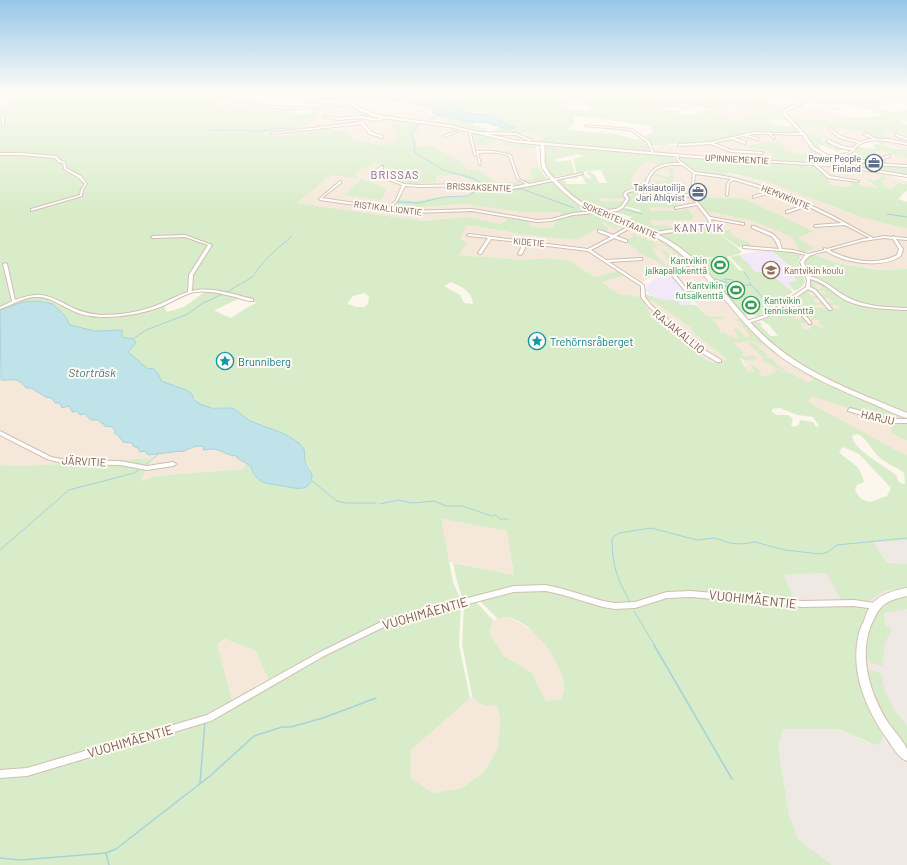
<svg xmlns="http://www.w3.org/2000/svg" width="907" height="865" viewBox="0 0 907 865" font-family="Barlow,sans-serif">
<rect width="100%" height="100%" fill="#fdf6ec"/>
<g fill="#f5e8da">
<path d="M307 91 334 92 345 106 369 118 387 121 396 129V142L378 145 352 139 339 129H326L291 135H263V133L280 128 291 131 302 129 301 128 325 105 309 103 287 96 290 94Z"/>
<path d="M723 91H799L794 93H784L789 98 799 101V104L788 109 742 93 737 94Z"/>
<path d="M801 91H827L830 93 816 95 818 100 800 101 794 96V94Z"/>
<path d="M382 96 390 99 435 107 437 109 433 112 434 113 452 118 443 124 381 116 357 108 351 103Z"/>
<path d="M224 98 241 99 257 102 241 108 231 104 221 106 215 104Z"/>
<path d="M793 108 823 110 849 119 842 124 820 120H791L784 113 786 110Z"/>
<path d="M728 109 758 111 766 115 741 117 746 121H752L753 123H728L725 122 728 119 717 112Z"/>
<path d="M420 124 448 127 469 133 472 145H492L491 142 494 140 502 141 504 146 519 145 521 148H536L539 167 530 168 533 180 497 183 479 170H468L459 160 438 150 431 145 416 147 413 134Z"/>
<path d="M798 127 842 128 846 130H858L878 139 859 142 852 148 842 147 822 138 808 137Z"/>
<path d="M530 132 543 136 539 140 525 141 515 138 509 139 501 138 507 134 517 135Z"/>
<path d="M767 132 798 133 802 135 806 144 812 150 820 154 808 155 786 151 747 147 772 151V159L705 156 657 152 652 147 681 145 751 133Z"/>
<path d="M881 132H901L907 136V148L903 149 885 146 884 140 886 137Z"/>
<path d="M880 151 907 158V166L868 162 866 157Z"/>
<path d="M647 162 662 164 679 163 771 183 864 218 907 229V269L878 270 837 263 812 254 808 250 813 249 799 238 812 231 743 198 695 197 707 211 753 221 793 237 799 250 753 247 742 239 725 235 683 238 663 230 671 228 654 226 650 221 692 220 694 216 686 207 685 210 650 211 647 212 637 203H599L597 197 634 195 630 181 639 167Z"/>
<path d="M374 163 391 170 408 180 411 178 417 177 419 181 437 175H456L469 179 465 183 467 184 471 196 440 197 414 201 399 200 420 207 465 204 519 212H561L553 228 532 227 529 221 507 218 505 222 576 240 583 214H599L657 239 676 251 687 261 665 269 642 282 641 291 642 297 619 294 600 282 619 270 594 277 571 261 546 258 524 260 458 255 466 242 460 239 467 225 518 234 466 217 422 221 297 203 331 175 361 179 345 195 381 200 387 189 357 177 355 173Z"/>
<path d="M815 165 888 174 893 177 907 181V184L898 183 891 189 887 188 880 181 888 179V178L865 180 878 188 861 186 848 181 852 185 851 187 829 185Z"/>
<path d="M811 278 847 303 828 332 810 337 786 316 780 308 808 290 811 283Z"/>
<path d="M715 290 755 335 783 358 820 380 907 420V456L813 406 750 379 744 362 687 292Z"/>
<path d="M653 301 691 328 693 333 727 359 717 363 709 361 699 354 693 345 648 311 646 305Z"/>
<path d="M0 378 4 380 13 379 22 382 25 386 44 394 46 397 52 398 62 406H69L80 415 85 414 103 423 104 426 113 427 115 432 114 433 119 435 122 440 128 443H132L136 447 151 454 178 451 201 446 204 447 203 449H219L232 456H238L237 458 246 463 243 469 156 476 141 482 149 458 25 466 0 465Z"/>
<path d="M440 519 507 531 514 575 449 562Z"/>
<path d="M507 617 518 622 537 634 555 659 561 671 564 687 561 699 546 701 532 673 504 656 489 632 493 620Z"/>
<path d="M226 639 255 650 272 686 234 707 217 644Z"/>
<path d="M472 696 478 702 497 705 500 720 498 748 484 772 462 788 433 793 411 778V750Z"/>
</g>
<path fill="#fde8e0" d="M692 265 703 276 712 287 696 288 691 281 680 282 672 272V270Z"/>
<path fill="#efe9e4" d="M907 540V865H832L798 839 789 814 778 746 781 732 783 728 839 729 869 743 881 730 863 692 795 601 784 575 826 573 840 599 873 541Z"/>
<g fill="#f3e8fa">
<path d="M756 251H771L790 266 789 269 798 282 794 289 789 290 772 276 756 273 740 255Z"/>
<path d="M671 276 693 305H681L669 300 661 299 651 295 646 291 647 285 656 278Z"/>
</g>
<g fill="#d8ecc9" fill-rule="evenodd">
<path d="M0 91H177L224 93 221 94 212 93 209 95 221 97 227 96 241 99 224 98 215 104 221 106 231 104 241 108 257 102 269 105 292 107H285L287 110 294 111 292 114H307L312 108 300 107H322L320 108C318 118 312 124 301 128L303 130 291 131 280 128 263 133V135C272 135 282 136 291 135 313 132 327 125 349 133L352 139 378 145 396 142V129L387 121 381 120 387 119 434 124H420L414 134 416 147 431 145 438 150 459 160 468 170H479L497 183 519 181 528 185 506 188 474 185V183L471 185H463L469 179 456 175 437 176 435 185H437L423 186 434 183 433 182 429 183H420V186L412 185 414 183 411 185 398 182 405 179 391 170 374 163 355 173 357 177 387 189 381 200 344 195 361 179 331 175 297 203 422 221 466 217 500 224 505 222 507 218 529 221 532 227 552 228 558 219 578 214 593 213 594 215V213H598L631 225 619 231 627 227V226L619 222 626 226 622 228 613 226 619 230 612 228 611 225 610 226 599 220 609 229 604 232 614 234 611 235 599 231 598 228 576 240 520 234 467 225 460 239 467 242 459 255 524 260 546 258 571 261 594 277 619 270 626 275 601 282 619 294 642 297 649 312 693 345 699 354 708 361 717 363 727 359 693 333 691 328 653 301 648 302 644 296 645 294 661 299 677 301 681 305H696L707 316 723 317V319H712L718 325 721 333 725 332 729 337H730L729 335H731L733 338H739L733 329 737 328 745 337H751L739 321 734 320 740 319 765 345H764H766L781 356 775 357 777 356 763 345H761L752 341 735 343 734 344 745 353 741 354 745 357 753 355 757 358 752 362 751 360 753 358V356L750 361 740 358 748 372H754L751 363 762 372 758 373 763 377 776 372 773 369 793 374 808 383 814 379 782 359 779 360 783 358 825 383 824 385H831L837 388 833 385 903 416 848 392 904 419 896 421 884 419 811 396 808 402 907 456V540L873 542 887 563 907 564V588L884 591 869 601 840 599 826 573 784 575 795 601C755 597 713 589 674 593 653 594 637 607 615 605 598 603 583 595 568 591 527 582 503 590 463 601L457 581 453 563 514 575 507 531 441 519 453 582 461 601 386 621 328 648 270 682 255 650 225 639 217 644 233 703 208 715 26 770 0 772V465L25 466 150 458 141 481 156 476 243 469 246 463 251 466C254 483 270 482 283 486 293 488 305 491 312 481L311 470 305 461 304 449 295 440 285 434 249 421 233 408 198 406 192 394 186 390 163 383C156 377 159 368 146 368L144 365H141L139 361 129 353V351L136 343C134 336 127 339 121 337L122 330 95 331 68 325C55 293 28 298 0 310V118V120H3L2 118H0V105L16 99H0V97L5 96 0 95ZM451 282C462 287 472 291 473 304L464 303 460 295 444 286ZM193 291H206L184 307 167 312 164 306ZM365 293 369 297 368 303 365 307H357L347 304 353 296ZM240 298 252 300 256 303 248 307 231 318 215 311V310ZM780 408 797 415 813 417 819 426 816 427 813 422 800 420 799 425 794 427 791 425 793 419 788 415H777L772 412V409ZM857 434C865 436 871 449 877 455 884 463 895 466 904 473L905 484H902L898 481 897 476C886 466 854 451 852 436ZM843 447 859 454 891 488 887 496 870 502 861 499 855 491 857 485 864 482C859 462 852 465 839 452Z"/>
<path d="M339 91H366L365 92 373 96H382L351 103Z"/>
<path d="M414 91H723L747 97H749L739 94 756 96 767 103 788 109 783 110 782 113 789 120H767L772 124 796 127 801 133 755 132 710 143 670 144 662 146 651 145 655 151 678 154 654 152 650 148 649 142 642 137 653 133 651 126C625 123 601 118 575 116L573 125 568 128 570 130 616 134 634 139 645 140 652 152 518 141 492 137 480 132 443 124 445 121 452 118 474 123V126L486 128 487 132H494L498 127 511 130 515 127 477 112 466 113 462 110 455 108V105C441 97 426 105 414 91ZM571 102 584 104 591 108 590 110H573L562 107V105L570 104ZM693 105 714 110H701V112C696 114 686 117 681 114 679 113 678 111 676 110L652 109 678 107 681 110H689L688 108ZM728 109 758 111 765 114 740 117 746 121 752 122V123H728L725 122 728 119 717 112ZM530 132 543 136 539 140 525 141 515 138 509 139 502 138 507 133 519 134Z"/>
<path d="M827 91C845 91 864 90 883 91 893 91 897 95 905 95L903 93 907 94V103L883 102 878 108 888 112 907 110V121L897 120 907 125V136L901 132H882L886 137 907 144 878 139 858 130H846L842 128 798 127 791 120H820L841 124V119H849L824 110 793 108 802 103 800 101 818 100 814 95 829 93ZM807 103 821 104V106L833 111 840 110 837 107 823 105 826 104 850 105 872 110 884 116 849 118 825 109 804 108Z"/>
<path d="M337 94 343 99 339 94 344 101 350 104 348 105 382 118H369L350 112V107L339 103 342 101 340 99 324 100 325 98H323Z"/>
<path d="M473 132 494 139 536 144V148H521L519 145 504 146 502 141 494 140 491 142 492 145H473L471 133Z"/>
<path d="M806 135 826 136 821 139 838 147 851 150 848 154 838 156 837 155 849 151 843 150 838 152 833 150V147L831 149 825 147 824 143V146L816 145 821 148 819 149V150L835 156C821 158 811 147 806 135Z"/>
<path d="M874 140 884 141 885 146C891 148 900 151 907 148V158L880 151 867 157 868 162 847 156 853 153 858 147 876 149 873 145 880 143Z"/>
<path d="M770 141H779L786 151 808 155 817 154 809 151 811 150 805 146H808L838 164H825L828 162 826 161C818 166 808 161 802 158L808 163 680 154 772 159 771 151 745 147Z"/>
<path d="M547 145 559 148 567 147 672 156 680 164H662L647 162 639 167 630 181 644 184 645 186 659 191 657 193 680 206 673 208 656 207 657 208H649L650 211 685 210 684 208H678L686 207 694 216 692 220 650 221 654 226 668 225 672 228 653 232 604 213 612 212 629 219 632 217 615 212 625 208 640 212 641 210 625 206 629 198 624 194 630 191H639L641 190C634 186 629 190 623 194L626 197V199L599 198 600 201 604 202 625 201 618 209C612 210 605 211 599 211 585 210 566 190 556 181L576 175 579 178 564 179 566 184H586L582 176 578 175H584L587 178 592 179 587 173 589 171 595 175 599 183H607L601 170 587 171 577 174 573 159 584 156 577 154 554 160 557 162 571 160 575 174 553 177 547 170 544 163 546 154 544 152V147Z"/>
<path d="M684 156 793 164 797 166 795 164H810V166L806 167H811V164L815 165 827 177 830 185 848 187 852 185 848 180 857 181 861 186 878 188 865 179 873 180 881 178 880 175 888 178 887 180 881 181 884 184 885 187 891 189 898 183 907 184V190L898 199 907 202V229L864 218 771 183 730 173 724 174 727 177 696 173 678 159 679 157Z"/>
<path d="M860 162 881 166 907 167V175L852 166 849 164Z"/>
<path d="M661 166 676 169 672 172 674 174 673 184 667 186 647 183 649 180 668 181 666 179 651 175 653 173 668 177 672 174 669 172 670 170 660 167Z"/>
<path d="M539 167 547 179 529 183 522 180 533 179 530 168Z"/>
<path d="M551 181 577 204 580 205 552 181 594 211 559 217 561 212H519L465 204 420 207 394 205 399 199 414 201 440 197 470 196 468 186 511 188Z"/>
<path d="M695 197 743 198 813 231 799 238 814 248 805 253 794 250H799L792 237 753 221 707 211Z"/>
<path d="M710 225 716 228 721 235 741 251V253C729 259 713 257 701 257L702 258 692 259 684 250 657 234 672 231 676 234 685 233 684 231H678L686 230 690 234 695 232 694 229H688L698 228 696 229 699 232 705 231 700 228 704 227 708 231H713L707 227Z"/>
<path d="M634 227C653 235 675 245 689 262H684L686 261 680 255 682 257 676 259 681 258 683 259 673 261 674 263 667 265 666 264 672 263 668 258 663 259 667 257 663 253 659 254 663 253 660 249 653 248V251C658 255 664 268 671 266 675 265 678 264 683 263L668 269 665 268 660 263 636 251 637 249 628 244 627 240 633 237 632 235 636 233 635 236 644 238 646 237H648L645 239 651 241H656L653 242 657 245 661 244 664 245 656 246 657 248C664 249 668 253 672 258L679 257 676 254H671L674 253 670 249 665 250 669 248 664 246 665 245C655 239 640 228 630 229Z"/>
<path d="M717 228 721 231 731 229 732 235 748 242 752 247H738L722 235Z"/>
<path d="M771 250 790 251 802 254 798 262 805 281 803 286 795 291 793 289 788 282 797 281 789 269H784L782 267 790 266Z"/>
<path d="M812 254 837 263 878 270 907 269V415L888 404 860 395 811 371 776 349 753 326 754 322H759L762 324 760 325 771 336H778L769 325 761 320 766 319 789 303 792 304 787 306C789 312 795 311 801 313H787V315L794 316 796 319H801L800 317H804L808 323H800L804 329H811V324L824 328V327L817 322H820L819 320H811L810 319 815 318 806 316 812 315 810 312H803L802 310H810L807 305H801L803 308H799L794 303 805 304 801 299H797V301H791L809 289 812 290 808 292 811 297 817 295 821 299H813L815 303H820L818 300H822L826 304 814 305 816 308C825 308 831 309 841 309L837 305H828L825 302H833L829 298H825L826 300H824L818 293 827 294 824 291 815 290 823 288 820 285H814L816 287 813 289 810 286V277L804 263 806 258Z"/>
<path d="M740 255 742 258 749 264 753 270 756 272H768L793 292 759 316 742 314 694 260 727 257 739 270 744 271 730 257Z"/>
<path d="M752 342 759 346H757L768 355 766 356 770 359 772 358 774 360 773 361 777 362 775 363 788 372H791L780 370 763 361 762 358H764L748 343Z"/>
<path d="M890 422H907V441L890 432 892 431Z"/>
<path d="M546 590 613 608 678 595 854 605 868 607 870 609 865 619 863 692 881 730 883 737 880 743 875 745 839 729H783L778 746 789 814 798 839 832 865H0V779L27 776 234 707 325 654 388 623 461 604 459 645 470 698 411 750V778L433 793 462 788 484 772 498 748 500 720 497 705 486 706 478 702 472 696 462 644 464 604 475 601 493 620 489 632 504 656 532 673 546 701 561 699C562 695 564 690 564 687 564 663 531 620 507 617 505 617 501 618 498 619L479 600 515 591Z"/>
<path d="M907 595V609L884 613 885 624 892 630C882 644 885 651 882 666L872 663 864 655C867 637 868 615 884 604 890 599 899 597 907 595Z"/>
<path d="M874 670 881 674 885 691 895 711 907 726V753L878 709 866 672Z"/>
</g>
<g fill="#bfe3e8" stroke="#a5d3da">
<path d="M366 91H414C428 106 441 97 456 105L455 108 462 110 466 113C475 114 483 113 492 117 500 120 506 125 515 127L510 130 488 123 471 122 437 115 432 112 437 109 435 107 388 99Z"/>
<path d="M38 301 53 304 65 316 70 325 95 331 122 330V337C127 339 134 336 136 343L129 351V353L139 361 141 364 144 365 146 368 154 369 158 373 161 381 186 390 192 394 194 400 200 404 212 408H233L250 421 285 434 299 443 304 449C305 453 304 458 305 461 307 469 315 473 311 481 307 493 290 487 283 486 276 484 268 485 261 481 256 478 252 472 251 466L237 458V456C223 456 222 446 203 450L204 447C197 444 189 449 182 452V451L148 455 145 451 140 452 138 448 133 446 132 443 123 442 118 435 114 433 115 431 113 427 104 426V424L101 423 98 420H91L85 414 80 415 77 411 72 412 69 406 62 408 60 403H55L52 398 46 397 31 388H26C17 376 13 381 1 380L0 310 23 302Z"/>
</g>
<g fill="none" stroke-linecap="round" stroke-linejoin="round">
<g stroke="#a5d3da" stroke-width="1">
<path d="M237 91 274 94"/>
<path d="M360 93 370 98"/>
<path d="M276 94 308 103 334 104"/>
<path d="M365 100 382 96"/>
<path d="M352 102 363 100"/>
<path d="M428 122 430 119 440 115"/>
<path d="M426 124H419L412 134 415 143 414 152 443 170 472 178 486 185"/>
<path d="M335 125 350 123"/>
<path d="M210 130 262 131 284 128 295 130"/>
<path d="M499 190 522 189 574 208"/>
<path d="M398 202 418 203 444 197 467 196 485 187 496 189"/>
<path d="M625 209 642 214"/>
<path d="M607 212 647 228"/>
<path d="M887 214 907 217"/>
<path d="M744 272 750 280"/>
<path d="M254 274 268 257 292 236"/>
<path d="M715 279 726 282 731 286"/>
<path d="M724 279 733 280"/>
<path d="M749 282 766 301V307"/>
<path d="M739 283 744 285"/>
<path d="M724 286H729"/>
<path d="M734 286 751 285"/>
<path d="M227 292 254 276"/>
<path d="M133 339 146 330 188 314 203 303 223 294"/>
<path d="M147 464 158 454"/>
<path d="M312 481 337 501 346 503H376"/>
<path d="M380 504 398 500 412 503 434 501 446 506H462L492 516 496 515 500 519H508"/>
<path d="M0 550 69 490 134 473 140 469"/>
<path d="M630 602C617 579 612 565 612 538L619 533 651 528 697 540 715 538 730 543 742 544 755 542 785 550 820 554 828 552 837 545 907 538"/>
<path d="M634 611 655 646"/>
</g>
<g stroke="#a5d3da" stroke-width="1.5">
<path d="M654 645 732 779"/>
<path d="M200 783 205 722"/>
<path d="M106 853 116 849 210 776 254 736 282 727H291L323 718 376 698"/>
<path d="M0 858 21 860 106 853 109 865"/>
</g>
<defs>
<g id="street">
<path d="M201 91 209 92 208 94 211 95 210 96 206 94 207 92Z"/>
<path d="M309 92H340L341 93 338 94 334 97 317 101 316 100C323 98 330 99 335 94L308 93Z"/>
<path d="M232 100C245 101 258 105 272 106 298 109 325 107 352 104L353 105 322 108 292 109 267 107 242 102 231 101Z"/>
<path d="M0 110 4 117V124L0 127V125L2 124V117L0 113Z"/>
<path d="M325 116 338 118 361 116 377 119 385 117 386 118 377 121 361 118 338 120 324 117Z"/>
<path d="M361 119 371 132 383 136V138L369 134 362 124 271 134 270 133 362 122 360 120Z"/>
<path d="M586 125 632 129 649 141 654 153 653 154 652 153 647 142 630 130 585 126Z"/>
<path d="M830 128 841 136 860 142 869 139H874L864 135 865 133 877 139H888L907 143V145C894 142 875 137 862 143 854 147 855 154 844 155L875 163 882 164 881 158 889 155 890 157 883 159 885 164 907 165V167L875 165 842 157V156L827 158 828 156 848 153 852 150 840 148 827 142V140H829L842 146 853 148 858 143 839 138 829 129Z"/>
<path d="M462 129H464L445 137 443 136Z"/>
<path d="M471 130 472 131 471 134 476 155 475 156 474 155 469 134 470 131Z"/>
<path d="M768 131 770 133H803L804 134 803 135 771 134 775 138 774 139 769 134H754L747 135 758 138V140L744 136 734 138 746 142 745 144 731 139 714 143 731 150 763 152 762 154 731 152 711 144 679 146 678 145 679 144 711 142 754 132 767 133V132Z"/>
<path d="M477 132 516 133 532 140 530 141 516 135 476 134Z"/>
<path d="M896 134 907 138V140L895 136Z"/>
<path d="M476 151C488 150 500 151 511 155L519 179 529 184 582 173 583 174 530 186 512 189 467 186 420 187 405 186 398 200 391 208 412 211 472 209 537 220 551 219 573 213 616 209 621 206 626 199 623 194C629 188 637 188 643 193L642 194C636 191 631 190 626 194L629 199 623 208 618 211 573 215 551 221 537 222 472 211 412 213 320 200 319 199 340 181H341V183L322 198 388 208 396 200 402 185 372 174V172L382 166H383V168L375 173 404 184 420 185 467 184 512 187 526 184 517 179 509 156C499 152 489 152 478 153L481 164 480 165 479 164Z"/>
<path d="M0 153H21L57 156 60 160 65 162 66 168 81 176 87 184 83 189 82 196 31 211V209L80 195 81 189 85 184 79 178 64 169 63 163 58 162 55 158 21 155H0Z"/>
<path d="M676 154 677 155 679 160 695 172 718 175 734 178 765 187 787 195 810 205 831 215 873 238 884 236 892 237 893 236 895 237 907 238V240L896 239 903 249 901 256C885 267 857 264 840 258 835 256 831 254 826 251 818 253 808 254 804 262L809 276C824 279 834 290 847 297 865 307 887 307 907 308V310C887 309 864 309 845 300 833 293 824 282 810 279V287L816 290 832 309 831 310H829L814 292 808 289 791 301 796 304 811 322V324H809L794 306 788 302 767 317 749 323H747V321L765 315 806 287 807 280 800 262 804 256 806 255 793 252 743 248V246H744L779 249 775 240 771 236 752 228V226H754L773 234 779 240 782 249 793 250 808 254 824 250V248L827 249 863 239 870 238 845 225 815 227 814 226 816 225 842 223 807 206 788 213H786V211L804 205 773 192 753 198V196L770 191 734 180 729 183 728 195 727 196 726 195 727 183 731 179 718 177 695 174 693 196 710 217 743 223H744V225L711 219 712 224 708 226 702 228 652 235V233L667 230 700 226 709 223 707 218 697 205 675 209V207L696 203 691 197 651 190 644 186C650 166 661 163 680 163L677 160 675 155ZM670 165H682L693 173 691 195 652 188 647 186C651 172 656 167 670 165ZM884 238 893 239 899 249 897 255C877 266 849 261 829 250L863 241Z"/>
<path d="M815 163 830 176 859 181 858 182 828 178 814 165V164Z"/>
<path d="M633 224 636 225 616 236 627 240V242H625L614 238 591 250 606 260 642 258V260H641L609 262 644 285 645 297 651 305 703 349 721 360V362H717L699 351 649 307 641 297V286L588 251 523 243 525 248 522 254 520 255 518 254 521 248 520 242 491 239 481 254H480L478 253 488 238 469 236 467 235 469 234 588 249 611 237 598 232V230H600L613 235Z"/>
<path d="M185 235 212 245 193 275 192 291C212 286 234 295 253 299V301C247 301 241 299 236 297 222 294 208 290 194 292 183 295 173 301 163 306 145 313 123 317 104 317 92 317 81 315 71 310 60 305 50 297 37 297 24 297 12 305 0 309V307L12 301 3 264 5 263 7 264 15 300C24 297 33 294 42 295 54 297 63 303 73 308 82 312 91 314 100 315 120 315 142 312 160 304 170 300 178 295 188 292L189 275 208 245 185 237 153 238 151 237 153 236Z"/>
<path d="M694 262 697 263 673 271V272L687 289 718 287 720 288 719 289 685 291 669 272 670 269Z"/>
<path d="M850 408 888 419H907V423H888L848 411V410Z"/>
<path d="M0 431 51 457 65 460 120 461 147 466 173 462 175 463 176 464 175 465 173 466 147 470 120 465 65 464 47 459 0 435Z"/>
<path d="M546 585 563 589 603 601 615 603 635 602 667 592 691 591 803 601 854 600 875 603 877 604 878 606 877 608 875 609 854 606 803 607 691 597 667 598 635 608 615 609 603 607 563 595 546 591 514 592 388 625 324 656 211 721 27 776 0 778V770L27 768 207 715 320 652 387 619 514 586Z"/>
</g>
<g id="secondary">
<path d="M337 91H339L358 107 377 115 449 125 513 140 696 156 839 165 812 149 803 136 782 113 783 110 799 103V102L791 95 798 91H801L794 95 802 101 801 105 786 111V113L805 134 814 147 842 163V165L907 175V177L843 167 696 158 545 145 544 146C546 153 543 160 546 167 549 174 554 178 559 183 567 191 575 199 585 204 615 221 650 226 679 247 713 271 733 308 764 336 804 374 857 392 907 413V418C895 415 883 408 871 403 831 386 790 369 759 338 730 310 709 275 676 250 649 228 613 223 583 207 573 201 565 193 557 186 552 180 545 174 542 167 540 160 542 153 540 146L542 145 513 142 449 127 375 117 356 109Z"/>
<path d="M907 588V596C883 601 879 606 870 628 859 660 871 696 889 724 893 729 906 745 907 749 907 753 907 758 907 761 898 758 891 744 885 736 866 708 851 673 858 638 859 632 861 626 864 621 866 614 870 604 876 600 884 593 896 590 907 588Z"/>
</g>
</defs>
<use href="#street" stroke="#d1beb0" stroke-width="2"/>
<use href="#secondary" stroke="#d6c0b0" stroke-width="2"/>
<use href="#street" fill="#fff" fill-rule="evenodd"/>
<use href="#secondary" fill="#fff" fill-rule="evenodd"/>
</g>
<linearGradient id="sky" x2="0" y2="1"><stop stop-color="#97c7e8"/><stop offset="0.43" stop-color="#fefbf6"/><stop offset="1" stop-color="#fefbf6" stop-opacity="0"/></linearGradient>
<rect width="907" height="212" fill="url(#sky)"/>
<defs>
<symbol id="office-ring" viewBox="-11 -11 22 22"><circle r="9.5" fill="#fffaf3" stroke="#5c6f8a" stroke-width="1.5"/><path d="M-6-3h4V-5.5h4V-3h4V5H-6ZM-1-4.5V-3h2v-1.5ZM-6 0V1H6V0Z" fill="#5c6f8a"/></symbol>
<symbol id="stadium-ring" viewBox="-11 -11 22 22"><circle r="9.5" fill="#fffaf3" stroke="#2e9e5b" stroke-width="1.5"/><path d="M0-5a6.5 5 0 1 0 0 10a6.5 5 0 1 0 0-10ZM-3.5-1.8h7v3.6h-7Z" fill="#2e9e5b"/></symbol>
<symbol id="school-ring" viewBox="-11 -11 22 22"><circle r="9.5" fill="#fffaf3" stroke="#8d6e63" stroke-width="1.5"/><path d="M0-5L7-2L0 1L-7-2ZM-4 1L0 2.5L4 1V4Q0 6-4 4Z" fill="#8d6e63"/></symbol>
<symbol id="sight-ring" viewBox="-11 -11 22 22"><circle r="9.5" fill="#fffaf3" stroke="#0f9aa8" stroke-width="1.5"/><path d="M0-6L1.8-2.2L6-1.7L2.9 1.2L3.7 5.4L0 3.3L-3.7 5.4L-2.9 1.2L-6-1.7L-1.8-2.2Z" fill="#0f9aa8"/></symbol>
</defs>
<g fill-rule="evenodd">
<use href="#office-ring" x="864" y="153" width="20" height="20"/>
<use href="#office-ring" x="688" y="182" width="20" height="20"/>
<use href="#stadium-ring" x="710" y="255" width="20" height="20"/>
<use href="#school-ring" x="761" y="260" width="20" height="20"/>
<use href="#stadium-ring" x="726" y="280" width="20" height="20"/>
<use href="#stadium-ring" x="741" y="295" width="20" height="20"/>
<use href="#sight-ring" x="527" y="331" width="20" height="20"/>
<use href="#sight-ring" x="215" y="351" width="20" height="20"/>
</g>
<g text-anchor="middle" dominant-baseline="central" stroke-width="4" stroke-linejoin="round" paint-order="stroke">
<g font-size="9" fill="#4e5e75" stroke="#fffaf3" text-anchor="end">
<text x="861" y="158">Power People<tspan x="861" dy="10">Finland</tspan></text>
<text x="685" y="187">Taksiautoilija<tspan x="685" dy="10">Jari Ahlqvist</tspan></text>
</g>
<g font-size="9" fill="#7a5c4d" stroke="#fffaf3">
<text transform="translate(737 159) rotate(3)">UPINNIEMENTIE</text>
<text transform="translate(479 187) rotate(2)">BRISSAKSENTIE</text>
<text transform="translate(786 197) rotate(22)">HEMVIKINTIE</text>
<text transform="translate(388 208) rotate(7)">RISTIKALLIONTIE</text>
<text transform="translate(620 220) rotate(23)">SOKERITEHTAANTIE</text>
<text transform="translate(529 242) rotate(5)">KIDETIE</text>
</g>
<g font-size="9" fill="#27864d" stroke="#fffaf3" text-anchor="end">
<text x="707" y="260">Kantvikin<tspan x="707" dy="10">jalkapallokenttä</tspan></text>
<text x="723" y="285">Kantvikin<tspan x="723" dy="10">futsalkenttä</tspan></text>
<text x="764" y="300" text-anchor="start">Kantvikin<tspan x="764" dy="10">tenniskenttä</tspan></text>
</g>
<g font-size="9" fill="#785e54" stroke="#fffaf3" text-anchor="start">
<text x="784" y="270">Kantvikin koulu</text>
</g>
<g font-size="11" letter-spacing="1" fill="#846695" stroke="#fffaf3">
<text x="395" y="174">BRISSAS</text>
<text x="699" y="227">KANTVIK</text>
</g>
<g font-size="11" fill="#7a5c4d" stroke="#fffaf3">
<text transform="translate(679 331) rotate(39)">RAJAKALLIO</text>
<text transform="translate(878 417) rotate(12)">HARJU</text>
<text transform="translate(84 461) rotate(3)">JÄRVITIE</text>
</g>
<g font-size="11" fill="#0d838f" stroke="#fffaf3" text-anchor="start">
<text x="550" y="341">Trehörnsråberget</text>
<text x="238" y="361">Brunniberg</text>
</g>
<g font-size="12" font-style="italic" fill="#437c86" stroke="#fffaf3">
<text x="92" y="372">Storträsk</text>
</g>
<g font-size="13" fill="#7a5c4d" stroke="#fffaf3">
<text transform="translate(753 599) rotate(6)">VUOHIMÄENTIE</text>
<text transform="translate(425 613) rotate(-16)">VUOHIMÄENTIE</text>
<text transform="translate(130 741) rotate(-16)">VUOHIMÄENTIE</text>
</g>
</g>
</svg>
